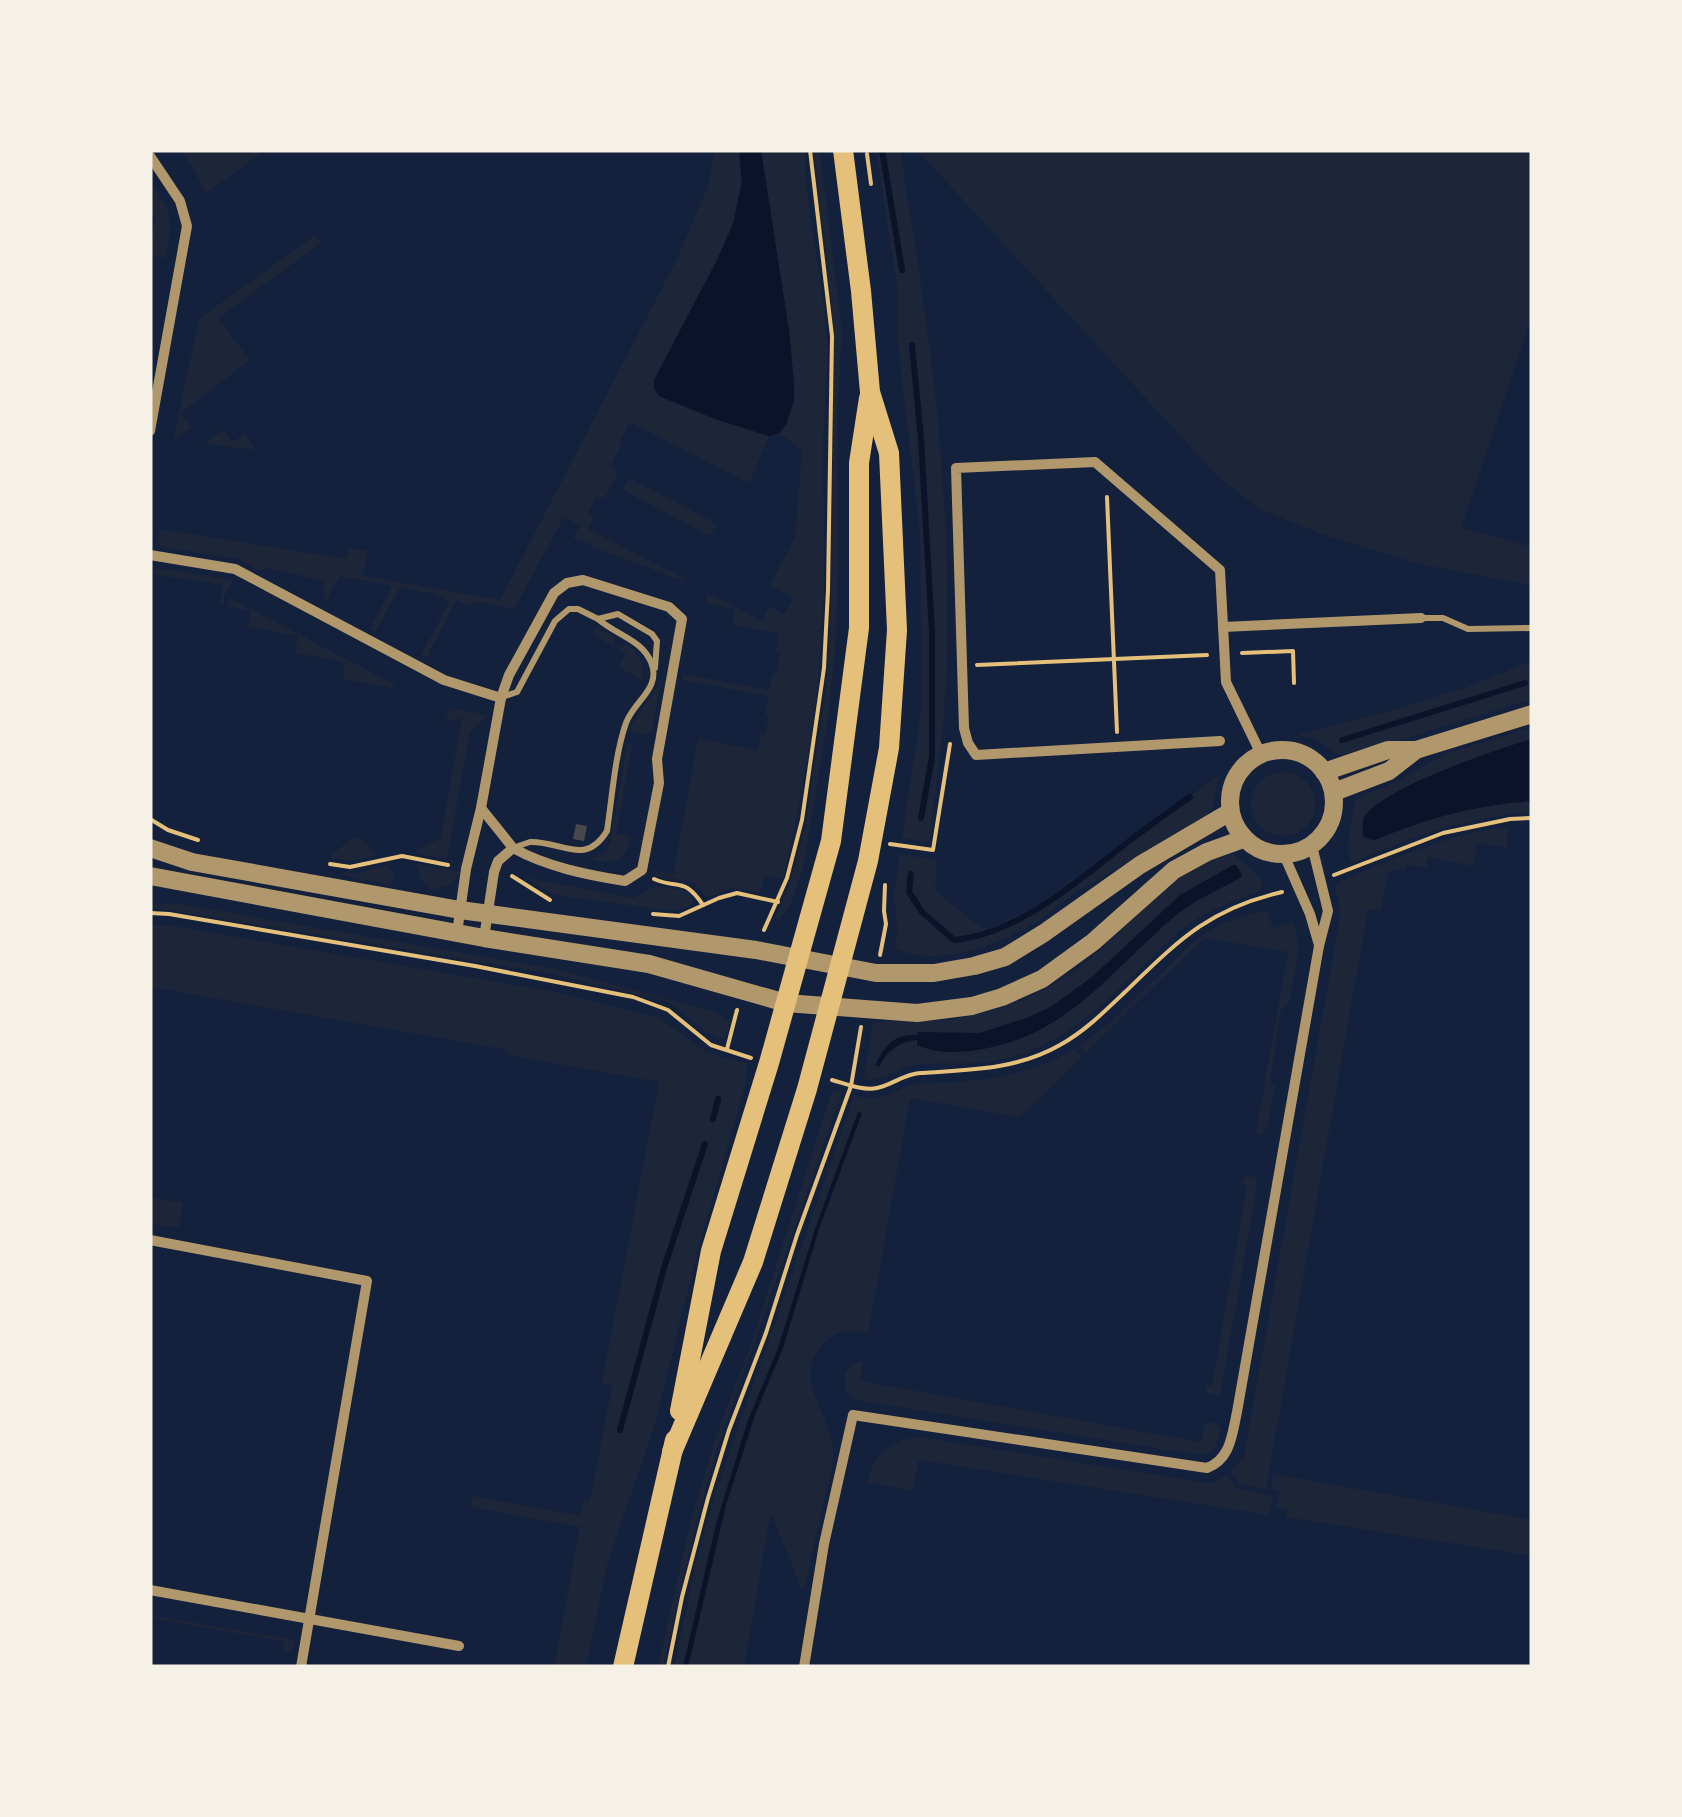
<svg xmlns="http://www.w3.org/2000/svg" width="1682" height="1817" viewBox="0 0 1682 1817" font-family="'Asap Condensed',sans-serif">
<rect width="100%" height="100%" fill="#14213d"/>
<g fill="#1d2539">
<path d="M180 150H266L206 193 194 170Z"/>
<path d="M715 150H739L742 182 733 224 716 262 654 380V389L659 396 715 419 769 436 749 483 630 422 620 441 622 444 610 467 618 472 604 499 597 496 588 513 594 516 588 529 685 579 684 581 592 547V545L573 538 580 525 564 517 513 611 505 607 474 601 470 606 456 600 426 658 421 655 449 602 435 594 400 587 375 632 370 629 392 586 340 576 324 605 323 581 270 568 258 570 238 559 162 547 157 543 160 529 346 559 349 548 367 551 363 576 500 600 678 257 709 183Z"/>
<path d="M761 150H805C805 212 823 276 827 338 829 376 823 414 823 452 823 497 825 543 824 588 821 687 806 784 783 880L766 875 760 893 730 888 711 897 704 894 693 882 656 876V872L673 875 698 739 758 750 761 734H765L769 715 765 714 768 696 682 680 683 674 769 690 772 673H777L780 653 776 651 779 634 733 625 735 609 706 603 708 593 762 621 769 606 784 614 793 598 770 585 795 537 802 450 779 433 786 424 794 401V383L789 331Z"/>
<path d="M813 150H820L842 333 837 414 839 550 835 651 828 720 804 864 790 906 778 920 775 918 789 886 805 827 826 688 830 617 834 328Z"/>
<path d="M876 150H900C921 281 942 412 946 545 948 601 948 658 944 713 941 756 933 799 930 843L902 838 922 704 920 535 898 344 897 284Z"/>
<path d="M917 150H1532V316L1461 528 1532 547V585L1423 565 1321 534 1258 508 1220 478 1197 454Z"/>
<path d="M150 181C173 212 172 220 166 258L150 255 155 217 150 210Z"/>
<path d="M315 235 321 243 218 318 250 360 181 413 191 428 176 438 174 436 199 319Z"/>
<path d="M223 430 232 442 245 434 255 448 252 450 204 443Z"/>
<path d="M629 478 717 524 710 536 623 490Z"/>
<path d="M155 569H165L233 580 225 594 223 605H220L223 585 163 576 154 573Z"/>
<path d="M229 598 394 684 393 688 343 679 345 662 295 653 298 636 248 627 251 611 228 606Z"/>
<path d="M596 627 615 638 613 644 622 648 625 643C639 653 645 663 642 680L619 667 626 653 592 634Z"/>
<path d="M1532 661V699L1343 758 1316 739 1297 735 1400 708 1467 687Z"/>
<path d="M661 681 652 731 647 735 630 732 631 726Z"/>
<path d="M450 708 488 715 470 731 447 859 419 854 417 850 441 838 462 717 445 722Z"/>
<path d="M1532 727V812C1467 817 1413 836 1354 862L1351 861C1343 843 1353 822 1354 803L1363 795 1396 782 1445 754Z"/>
<path d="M627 744 632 745 616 834 631 837C624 865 612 864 587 859L603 854 610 843Z"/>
<circle cx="1283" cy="804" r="32"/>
<path d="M1218 776C1214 791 1217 809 1204 818 1164 842 1124 865 1083 888 1065 898 1051 914 1033 924 998 945 932 970 894 947L898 934 894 895 900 854 937 860 935 891 981 927 988 929 1036 906Z"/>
<path d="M1507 827V848L1477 843 1473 866 1428 857 1426 868 1406 864 1404 871 1394 869 1388 873 1381 910 1368 909 1266 1489 1239 1484 1231 1472 1244 1456 1339 923 1340 906 1335 887 1341 881C1396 858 1447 834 1507 827Z"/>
<path d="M354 837 363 841 377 855 352 861 331 858 332 854Z"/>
<path d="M1234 854 1257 875 1263 885 1260 891C1233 901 1208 910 1184 927 1127 977 1078 1045 999 1060 970 1066 942 1061 915 1065 895 1068 884 1082 864 1079L873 1024C894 1018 919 1022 941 1020 977 1017 1012 1006 1043 990 1059 982 1074 972 1088 961 1129 927 1178 861 1234 854Z"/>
<path d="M416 864 460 872 451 883 433 890 421 880Z"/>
<path d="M387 865 395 877 390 885 343 875 344 872 355 874Z"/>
<path d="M531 877 536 880 634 898 656 886 684 890 689 892 694 901 688 907 673 911 554 895 528 879Z"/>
<path d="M150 904H179L556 969 715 1012 730 1021 724 1040C701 1033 687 1012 665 1001L552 974 150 907Z"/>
<path d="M1264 910 1267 911 1273 928 1293 922C1303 950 1294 975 1289 1004L1281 1010 1270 1080 1275 1087 1267 1127 1262 1134 1256 1133 1288 952 1204 938 1086 1052 1080 1046 1114 1019 1188 947 1205 933 1223 923Z"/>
<path d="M150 925H168L555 992 660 1018 706 1052 748 1064 745 1085 697 1254 654 1427 608 1561 586 1667H554L580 1527 470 1507 472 1496 581 1516 584 1500 590 1501 612 1386 602 1382 659 1082 508 1055V1050L150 987Z"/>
<path d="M1075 1049 1082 1057 1020 1117 910 1098 868 1334C854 1329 836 1330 825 1342 787 1381 836 1415 833 1457 833 1473 827 1488 824 1503 817 1531 811 1559 805 1587L801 1588 772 1515 770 1517 744 1667H674L696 1562 715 1494 854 1096C863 1097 872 1099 882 1097 894 1094 904 1086 917 1084 976 1081 1022 1080 1075 1049Z"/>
<path d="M832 1091 842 1093 717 1449 696 1524 663 1667H658L690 1524 716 1437 752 1341Z"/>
<path d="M1246 1176 1255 1177 1257 1187 1220 1396 1208 1394 1205 1386H1212L1247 1185 1241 1183Z"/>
<path d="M150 1197 183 1203 178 1228 150 1223Z"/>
<path d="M863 1361 860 1381 1201 1442 1205 1422 1216 1423 1221 1429 1214 1450 1200 1455 855 1400 845 1390V1373L853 1363Z"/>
<path d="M919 1437 1207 1483 1216 1482 1227 1475 1238 1489 1273 1496 1269 1515 919 1460 912 1491 867 1482C874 1454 890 1440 919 1437Z"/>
<path d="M1273 1474 1532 1520V1556L1286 1517 1287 1509 1277 1508 1279 1491 1271 1489Z"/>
<path d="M150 1615 294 1640 295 1644 291 1650 284 1652 285 1642 150 1618Z"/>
</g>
<g fill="#0b132b">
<path d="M739 150H761L789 331 794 383V401L786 424 779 433 769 436 715 419 659 396 654 389V380L716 262 733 224 742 182Z"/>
<path d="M1532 739V801C1474 805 1428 818 1375 840L1368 839 1363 836C1363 830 1362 825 1363 820 1375 790 1500 748 1532 739Z"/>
<path d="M1233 865H1236L1242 875 1240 878C1218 890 1193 901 1174 917 1108 973 1065 1040 970 1051 952 1053 935 1053 917 1045V1040C899 1041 887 1051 879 1067L875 1065C886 1045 893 1034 917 1035L918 1032 980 1033 1029 1017 1052 1006 1092 977 1180 895Z"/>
<path d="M858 1112 862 1113 819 1229 783 1348 755 1415 726 1505 688 1667H683L716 1524 747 1423 778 1348 815 1229Z"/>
</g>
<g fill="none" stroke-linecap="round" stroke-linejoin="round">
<g stroke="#0b132b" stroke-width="6">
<path d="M882 150 902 270"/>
<path d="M912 345 921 439 932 632V757L921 818"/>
<path d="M1342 740 1525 683"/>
<path d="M911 874 909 892 922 912 954 940C1018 935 1084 876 1133 838 1152 824 1171 810 1190 797"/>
<path d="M713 1119 718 1099"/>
<path d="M620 1430 664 1268 705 1144"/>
</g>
</g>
<path fill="#48494c" d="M576 824 587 826 584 841 573 839Z"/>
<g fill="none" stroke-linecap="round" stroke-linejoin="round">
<g stroke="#e5c07b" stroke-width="4">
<path d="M867 154 871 184"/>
<path d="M1107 497 1117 732"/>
<path d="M1242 653 1293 651 1294 683"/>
<path d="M977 665 1207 655"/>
<path d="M150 819 168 830 198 840"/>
<path d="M890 844 933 850 950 744"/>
<path d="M330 864 350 867 402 856 448 865"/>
<path d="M1334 875 1443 833 1510 819 1532 818"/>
<path d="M512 876 550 900"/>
<path d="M654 879C679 890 683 876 703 905"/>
<path d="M150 913 169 914 475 966 633 997 668 1010 711 1045 751 1058"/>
<path d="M653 914 679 916 719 898 737 893 778 902"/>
<path d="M764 930 787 878 802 820 824 668 828 590 832 336 810 150"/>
<path d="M880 955 886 924 884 911 885 885"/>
<path d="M727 1049 737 1010"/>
<path d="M832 1080C846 1084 863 1091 877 1088 892 1085 904 1074 920 1073 969 1070 1016 1070 1060 1045 1085 1031 1104 1012 1125 992 1178 941 1208 909 1282 892"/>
<path d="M668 1667 682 1597 708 1498 729 1430 766 1333 797 1235 851 1086 861 1027"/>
</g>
<g stroke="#b1986c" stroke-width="6">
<path d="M1421 618H1443L1468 629 1532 628"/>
<path d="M502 697 517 692 555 621 569 609H578L598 619 618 614 652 634 657 641 655 668"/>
<path d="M514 848C518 846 527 843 530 842 562 841 585 867 607 831 612 798 615 754 626 723 634 701 662 688 651 662 641 639 616 635 598 619"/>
</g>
<g stroke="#b1986c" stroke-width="10">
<path d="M150 156 180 201 187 226 150 431"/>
<path d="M150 555 235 569 444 680 501 698"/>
<path d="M1223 627 1421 618"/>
<path d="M1220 741 976 755 968 743 964 728 956 468 1095 462 1220 570 1226 682 1261 754"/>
<path d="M481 808 513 848"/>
<path d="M1284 855 1310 914 1319 945"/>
<path d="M457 933 466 869 481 808 501 698 509 675 554 593 567 583 583 580 669 607 682 619 657 759 659 783 642 870 625 881C587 875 547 867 513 848L498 861 494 872 484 938"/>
<path d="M150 1240 367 1281 301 1667"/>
<path d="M150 1590 459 1646"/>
<path d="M804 1667 824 1544 853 1415 1207 1468C1231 1459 1232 1434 1237 1412L1319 946 1328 911 1312 846"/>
</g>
<g stroke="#b1986c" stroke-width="18">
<circle cx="1282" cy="802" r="52"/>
<path d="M1324 772 1388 750H1416L1532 714"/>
<path d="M1334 792 1389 771 1416 750"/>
<path d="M150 848 192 862 460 910 756 950 876 973H934L974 966 1005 957 1044 933 1140 865 1230 812"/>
<path d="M150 876 484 938 649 964 786 1003 917 1013 972 1006 1002 997 1042 979 1093 942 1174 870 1207 852 1243 839"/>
</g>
<g stroke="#e5c07b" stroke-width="20">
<path d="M680 1411 711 1251 769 1063 831 841 859 628V463L869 398"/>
<path d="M672 1452 753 1262 807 1089 868 861 889 748 897 630 889 453 870 392 861 291 843 150"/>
<path d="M623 1667 675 1440"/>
</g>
</g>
<rect width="1682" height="1817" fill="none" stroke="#f6f1e7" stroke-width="305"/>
</svg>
